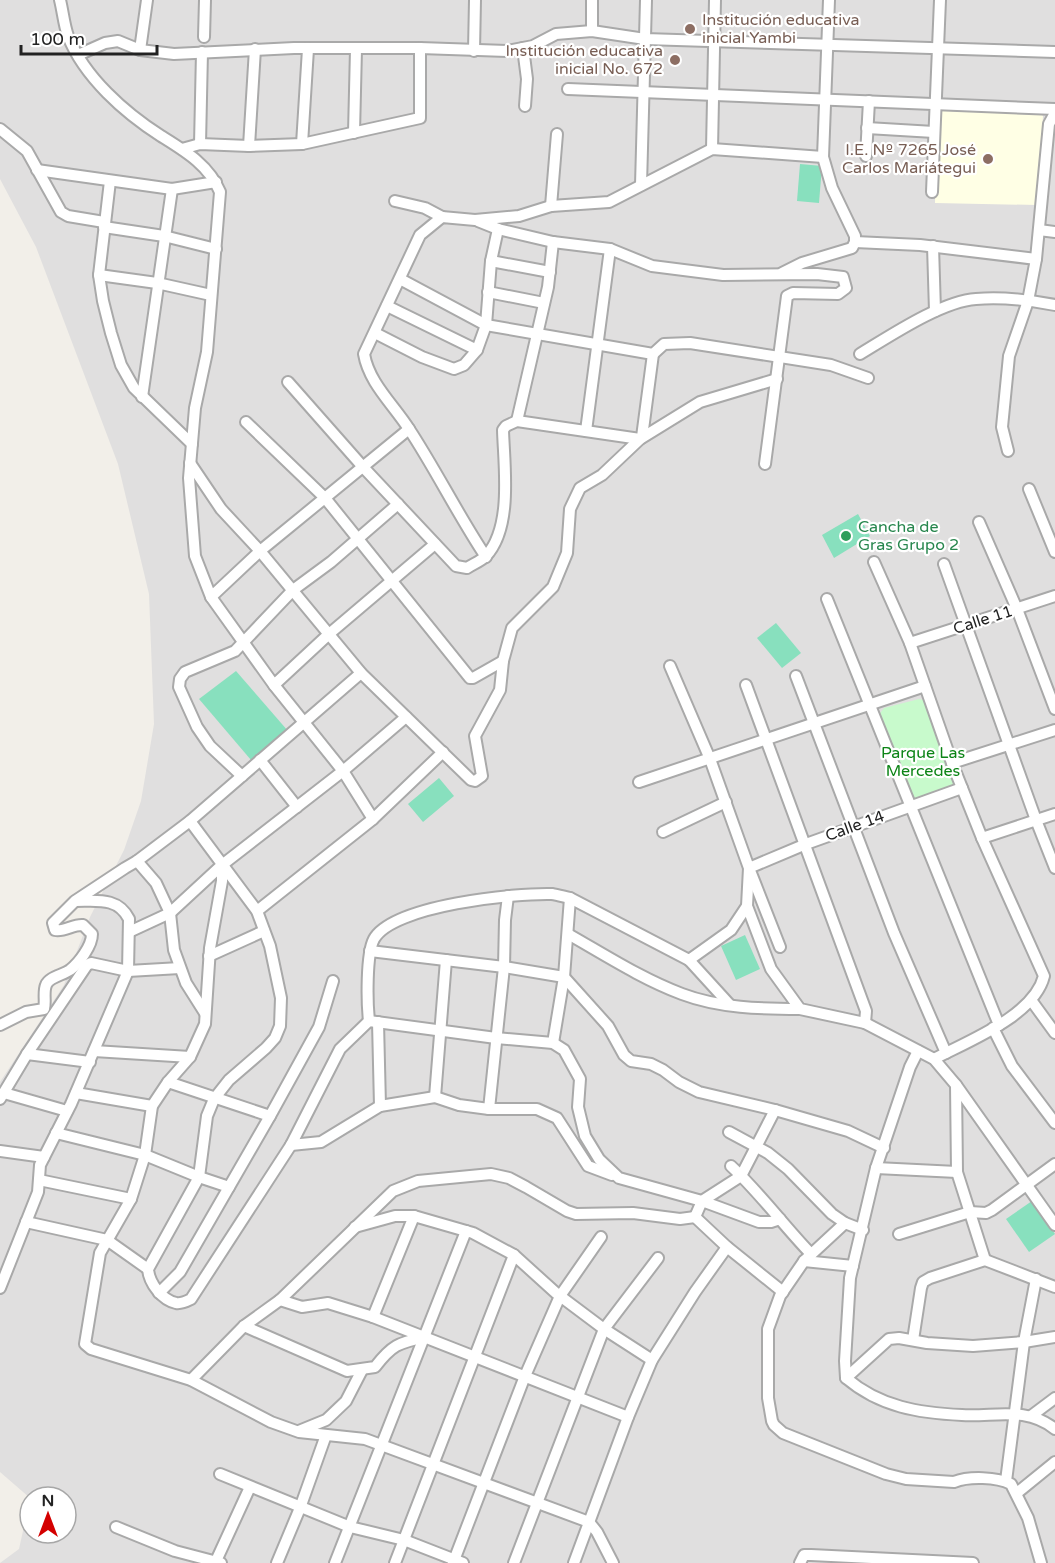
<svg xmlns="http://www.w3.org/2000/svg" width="1055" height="1563" viewBox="0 0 1055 1563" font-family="'Varela Round',sans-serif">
<rect width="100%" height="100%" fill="#f2efe9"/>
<path fill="#e0dfdf" d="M0 0H1055V1563H0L19 1549 30 1499V1533H66V1497L30 1498 0 1472V1082L64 985 90 917 124 850 141 801 154 724 149 594 118 464 36 247 0 179Z"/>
<path fill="#ffffe5" d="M937 107 1039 112 1043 116 1037 205 935 203Z"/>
<path fill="#c8facc" d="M919 699 923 700 927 703 956 785 912 802 878 716 884 708Z"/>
<g fill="#88e0be">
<path d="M800 164 822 166 819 203 797 201Z"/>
<path d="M858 514 870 536 834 558 822 535Z"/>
<path d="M776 623 801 653 782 668 757 638Z"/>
<path d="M236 671 288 731 251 760 199 699Z"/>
<path d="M439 778 454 796 423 822 408 804Z"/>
<path d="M745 935 760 969 736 980 721 946Z"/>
<path d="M1032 1201 1055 1234 1029 1252 1006 1219Z"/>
</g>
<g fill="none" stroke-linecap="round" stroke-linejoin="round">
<defs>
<g id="minor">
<path d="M60 0C63 12 64 25 68 36 84 77 125 113 161 136 185 151 209 165 220 192L207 352 195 408 189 478 195 556 211 597 274 685 343 771 373 819"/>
<path d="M592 0V31"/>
<path d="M204 37 205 0"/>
<path d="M523 48 527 79 525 106"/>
<path d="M140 50 147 0"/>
<path d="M474 51 475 0"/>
<path d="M78 55 105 43 118 41 140 50 174 54 294 48H420L507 51 533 46 556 34 592 31 645 39 1055 52"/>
<path d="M568 89 1055 109"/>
<path d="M867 128 934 132"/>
<path d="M0 129 27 151 61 212 68 216 104 222"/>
<path d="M354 133 356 49"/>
<path d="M200 144 202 52"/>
<path d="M302 144 308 49"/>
<path d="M249 146 255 49"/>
<path d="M182 149 200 144 249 146 302 144 420 118V48"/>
<path d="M712 149 715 0"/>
<path d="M866 156 869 101"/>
<path d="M37 170 172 189 216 182"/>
<path d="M110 181 99 275 103 301 111 333 121 365 134 388 192 444"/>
<path d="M641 185 646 0"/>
<path d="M932 192 940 0"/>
<path d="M395 201 425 208 442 217"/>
<path d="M551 206 557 134"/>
<path d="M478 221 498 229 553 242 610 249 652 266 723 275 817 274 843 277 846 288 838 294 793 293 787 296 765 464"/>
<path d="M104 227 164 236 216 249"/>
<path d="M1039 230 1055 232"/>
<path d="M855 242 920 245 1036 259"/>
<path d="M933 246 935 311"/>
<path d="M491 261 550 272"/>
<path d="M782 273 802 263 852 248 855 242V236L832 188 823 157 829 0"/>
<path d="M99 275 157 283 211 295"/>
<path d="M400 279 486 325 653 354 664 344 690 343 831 365 868 378"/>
<path d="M488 292 544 303"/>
<path d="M387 306 477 350"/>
<path d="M375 333 422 357 454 369 464 365 477 350 486 325 491 261 498 229"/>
<path d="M860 354C890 336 942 301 976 299 1002 297 1030 300 1055 305"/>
<path d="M288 382 363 467 456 566 467 568C473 564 481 561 486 556 513 527 504 466 503 430L506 426 517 421 640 439"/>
<path d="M142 397 172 189"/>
<path d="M517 421 548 287 553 242"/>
<path d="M246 422 325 498 470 678H473L503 661"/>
<path d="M586 431 610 249"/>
<path d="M642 437 653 354"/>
<path d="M1008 451 1002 427 1009 356 1028 301 1036 259 1049 124 1055 113"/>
<path d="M190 463 221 509 260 551 361 673 471 780 475 781 482 776 475 736 500 690 503 661 512 628 553 587 567 553 570 509 580 488 602 475 640 439 700 402 777 379"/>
<path d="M1029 489 1055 552"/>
<path d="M979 522 1017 609 1055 709"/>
<path d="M486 557C458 515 436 470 409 429 393 404 369 383 364 354L420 235 442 217 475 220 519 216 551 206 609 202 712 149 823 157"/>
<path d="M874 562 910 643 952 763 982 838 1044 976C1034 1016 968 1041 934 1059"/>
<path d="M944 564 1036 820 1055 868"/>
<path d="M211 597 260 551 409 429"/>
<path d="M827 599 999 1025"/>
<path d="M910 643 1055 596"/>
<path d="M796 676 894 933 946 1053"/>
<path d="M274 685 329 634 435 544"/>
<path d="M746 685 866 1011 865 1023"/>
<path d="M260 760 297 807"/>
<path d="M952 763 1055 730"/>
<path d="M242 776 210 746 197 727 179 687 180 679 185 672 235 651 293 590 331 562 398 504"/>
<path d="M639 782 925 686"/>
<path d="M190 821 257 911 270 946 281 998 280 1026 275 1038 266 1048 229 1080 214 1099 207 1116 199 1177 148 1269C149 1283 162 1300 176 1303 182 1304 187 1301 191 1299L291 1145 340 1049 369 1021"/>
<path d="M663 832 726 802"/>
<path d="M982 838 1055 814"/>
<path d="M137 861 156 883 170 913 174 950 186 983 205 1013"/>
<path d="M222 865V881L210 948 205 1024 190 1057 168 1082 152 1106 145 1155 131 1199 100 1253 85 1344 91 1349 191 1380 271 1422 299 1432 365 1439 589 1522 597 1532 613 1563"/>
<path d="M747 906 771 969 800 1009 865 1023 934 1059 956 1085 1055 1225"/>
<path d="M257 911 373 819 443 752"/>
<path d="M129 932 170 913 222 865 343 771 406 717"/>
<path d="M568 934C605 955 642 979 682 994 719 1008 761 1009 800 1009"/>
<path d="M780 947 749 868 806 844 962 788"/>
<path d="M370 951 504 967 564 977 608 1026 624 1055 631 1061 651 1064 663 1070 679 1082 699 1092 775 1110 848 1131 884 1148"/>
<path d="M209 956 264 931"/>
<path d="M689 960 730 1005"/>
<path d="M1031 1000 1055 1033"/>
<path d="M369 1021C367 1003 366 954 374 939 393 905 516 893 552 894 558 895 565 897 570 898L689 960 731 930 747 906 749 868 710 759 670 666"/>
<path d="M369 1021 496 1038 553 1043 564 1050 580 1079 578 1107 585 1136 599 1159 619 1178 702 1201 759 1222H771L780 1219"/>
<path d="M378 1022 380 1106"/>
<path d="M0 1025 26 1012 44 1009C46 1002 43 992 46 985 49 977 63 975 70 970 79 963 92 946 92 934L83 925C73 924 65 932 55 930L53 923 75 901 125 868 137 861 190 821 361 673"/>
<path d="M993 1028 1012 1066 1055 1123"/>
<path d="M553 1043 564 977 570 898"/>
<path d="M94 1051 190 1057"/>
<path d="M918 1051 910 1067 876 1168 850 1278 845 1361 846 1378C880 1407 919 1413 962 1415 995 1417 1026 1406 1055 1429"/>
<path d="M27 1054 90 1062"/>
<path d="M168 1082 270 1116"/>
<path d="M956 1085 957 1172 985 1260"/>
<path d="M4 1093 67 1111"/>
<path d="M76 1093 152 1106"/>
<path d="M435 1097 446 960"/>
<path d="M0 1099 27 1054 87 965 91 963 128 971 180 968"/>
<path d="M489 1109 504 967 505 920 508 896"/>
<path d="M729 1132 768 1153 788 1169 832 1214 845 1223 863 1230"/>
<path d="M56 1133 145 1155 199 1177 229 1187"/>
<path d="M291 1145 321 1142 380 1106 435 1097 459 1105 489 1109H537L557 1118 588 1166 612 1175"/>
<path d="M0 1151 44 1157"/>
<path d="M731 1166C761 1194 783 1225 811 1254"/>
<path d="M876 1168 957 1172"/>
<path d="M39 1180 131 1199"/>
<path d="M695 1217 702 1201 741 1176 775 1110"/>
<path d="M695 1217 727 1247 783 1292"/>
<path d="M26 1222 107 1240 148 1269"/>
<path d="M845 1223 804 1261 780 1296 768 1329V1398L772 1421 774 1425 783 1433 886 1474 906 1479 954 1482C969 1476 997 1477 1011 1484L1028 1518 1041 1563"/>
<path d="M355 1227 395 1216H414L473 1233 514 1255 556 1293 604 1329 652 1360"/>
<path d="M899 1234 970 1212 986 1213 992 1210 1055 1164"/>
<path d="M804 1261 853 1266"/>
<path d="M0 1288 38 1192 40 1165 71 1104 128 971 129 919C118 897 97 901 76 901"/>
<path d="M159 1293 180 1272 270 1116 319 1027 333 981"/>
<path d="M280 1300 302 1307 328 1303 373 1317 628 1417"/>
<path d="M373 1317 414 1216"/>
<path d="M244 1326 347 1371 375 1367C392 1345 398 1343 425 1337"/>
<path d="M913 1340 921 1288 923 1282 930 1278 985 1260 1055 1287"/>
<path d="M846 1378 889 1339 899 1338 927 1343 973 1346 1024 1342 1055 1337"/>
<path d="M191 1380 244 1326 280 1300 393 1191 418 1181 491 1174 509 1178 526 1187 567 1211 576 1214 633 1213 680 1219 695 1217"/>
<path d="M1031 1416 1055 1398"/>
<path d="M299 1431 326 1420 346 1401 362 1370"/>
<path d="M220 1474 350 1527 404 1540 463 1563"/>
<path d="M1006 1481 1024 1342 1036 1279"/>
<path d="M1017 1493 1055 1462"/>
<path d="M116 1527 175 1551 221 1563"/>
<path d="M216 1561 250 1487"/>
<path d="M277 1563 300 1508 326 1435"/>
<path d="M335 1563 466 1231"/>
<path d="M395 1563 514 1255"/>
<path d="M453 1563 525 1376 560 1296 601 1237"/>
<path d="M514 1563 604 1329 658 1258"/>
<path d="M574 1563 628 1417 652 1360 695 1292 727 1247"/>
<path d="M800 1563 804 1555H811L973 1563"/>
</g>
</defs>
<use href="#minor" stroke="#a9a9a9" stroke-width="14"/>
<use href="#minor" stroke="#fff" stroke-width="10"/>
</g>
<g fill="#8d6e63" stroke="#fff" stroke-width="2">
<circle cx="690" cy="29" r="6"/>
<circle cx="675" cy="60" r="6"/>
<circle cx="988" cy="159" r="6"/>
</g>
<circle fill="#2e9e5b" stroke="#fff" stroke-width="2" cx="846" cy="536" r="6"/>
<g text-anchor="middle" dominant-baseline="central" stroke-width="4.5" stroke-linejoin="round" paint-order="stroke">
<g font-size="16" fill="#785e54" stroke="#fff" text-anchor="end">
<text x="702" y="20" text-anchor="start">Institución educativa<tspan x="702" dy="18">inicial Yambi</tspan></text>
<text x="663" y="51">Institución educativa<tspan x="663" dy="18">inicial No. 672</tspan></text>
<text x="976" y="150">I.E. Nº 7265 José<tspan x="976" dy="18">Carlos Mariátegui</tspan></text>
</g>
<g font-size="16" fill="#27864d" stroke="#fff" text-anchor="start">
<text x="858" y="527">Cancha de<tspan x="858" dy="18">Gras Grupo 2</tspan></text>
</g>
<g font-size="16" fill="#222" stroke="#fff">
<text transform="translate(983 620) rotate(-18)">Calle 11</text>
<text transform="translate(855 826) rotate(-20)">Calle 14</text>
</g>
<g font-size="16" fill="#0c8416" stroke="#fff">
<text x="923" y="753">Parque Las<tspan x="923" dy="18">Mercedes</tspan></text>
</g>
</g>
<g transform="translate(48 1515)"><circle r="28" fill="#ffffff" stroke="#a7a7a7" stroke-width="1.5"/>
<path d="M0-4.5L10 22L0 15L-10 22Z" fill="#d40000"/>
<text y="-9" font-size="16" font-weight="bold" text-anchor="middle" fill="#222222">N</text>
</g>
<path d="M21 45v9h136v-9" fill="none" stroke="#222222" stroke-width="3"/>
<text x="30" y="45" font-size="18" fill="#222222" stroke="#ffffff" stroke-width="4.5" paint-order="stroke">100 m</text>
</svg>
